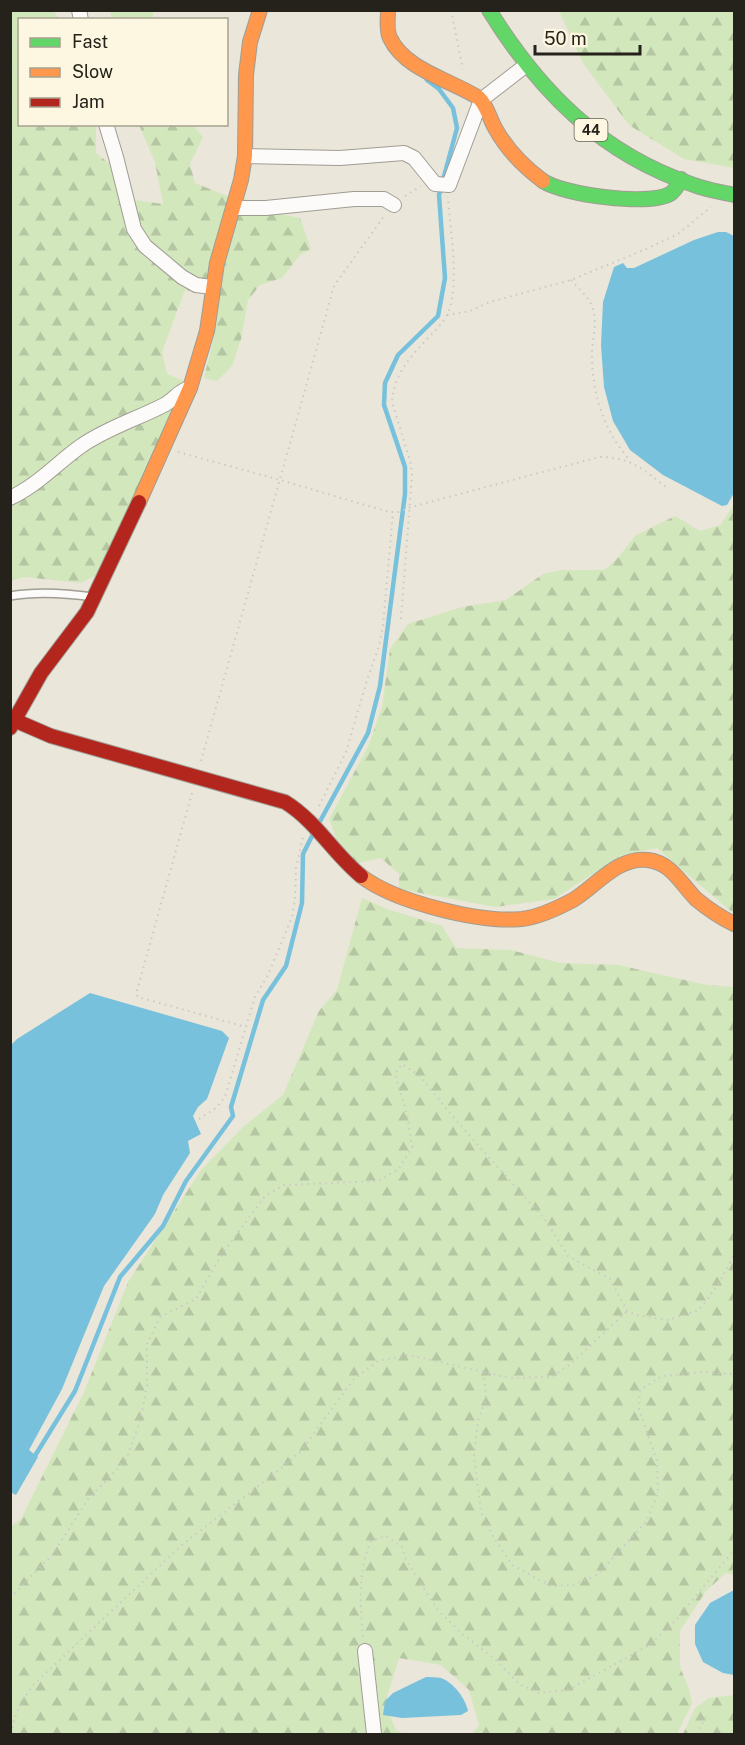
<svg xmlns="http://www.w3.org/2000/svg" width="745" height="1745" viewBox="0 0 745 1745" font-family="'Public Sans',sans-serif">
<defs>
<pattern id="forest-firs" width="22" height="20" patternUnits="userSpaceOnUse" patternTransform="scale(1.5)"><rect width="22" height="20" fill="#d3e7bd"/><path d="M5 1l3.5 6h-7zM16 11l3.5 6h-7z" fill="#b5c6a2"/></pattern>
</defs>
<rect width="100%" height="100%" fill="#eae6da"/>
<g fill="url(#forest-firs)">
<path d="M11 11H54L58 19 20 20V124L96 125V153L111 165 120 198 163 204 155 162 139 125H193L203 137 190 164 195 183 227 196 266 203 276 213 300 218 311 249 300 255 282 278 260 285 248 300 241 339 232 366 217 381 204 378 214 337 204 293 185 290 162 352 167 374 184 381 102 572 81 583 24 577 11 581Z"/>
<path d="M110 11H153V19H112Z"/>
<path d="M559 11H734V168L684 159 629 125 583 63Z"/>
<path d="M734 505V914L657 848 622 855 554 899 495 907 399 889V874L381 858 358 863 336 838 329 819 368 747 382 707 390 649 408 624 462 607 506 600 543 574 561 570H604L617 559 635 536 675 516 700 531 720 525Z"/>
<path d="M362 898 387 909 442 926 456 948 511 950 560 963 618 965 707 985 734 987V1575L726 1573 706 1591 680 1631V1667L689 1689 692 1704 677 1734H472L479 1725 469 1690 441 1665 399 1658 385 1703 396 1730 404 1734H11V1526L21 1519 84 1392 128 1282 201 1170 244 1126 283 1095 319 1011 337 990Z"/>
<path d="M734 1695V1734H683L695 1708 709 1698Z"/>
</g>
<g fill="#78c1dc">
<path d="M718 232H726L734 236V493L727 505 722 506 663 475 630 450 613 421 604 387 601 345 603 302 614 267 623 263 627 268H634L694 240Z"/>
<path d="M90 993 222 1031 229 1038 207 1099 198 1107 193 1116 201 1134 188 1141 190 1153 163 1195 155 1214 104 1286 62 1389 29 1450 38 1457 16 1495 10 1492 11 1045 17 1039Z"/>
<path d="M734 1590V1675L723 1673 703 1662 695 1644V1625L710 1603Z"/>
<path d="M426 1677C430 1677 436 1677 441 1678 454 1683 465 1698 468 1711L461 1715 402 1718 383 1715 385 1701 393 1693Z"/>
</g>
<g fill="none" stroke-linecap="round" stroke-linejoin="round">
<g stroke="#78c1dc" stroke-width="4.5">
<path d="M318 825 368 733 380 686 405 494V467L384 405 385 383 398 355 438 316 445 278 439 195 457 128 453 108 439 89 427 80"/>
<path d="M33 1459 75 1391 120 1277 163 1226 186 1181 233 1116 231 1107 263 1000 286 966 302 903 303 854 314 832"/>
</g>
<defs>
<path id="lane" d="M10 596C38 591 65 593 93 597"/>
<g id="street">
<path d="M79 10 81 20"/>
<path d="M106 124 116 157 134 229 145 246 182 277 196 285 212 287"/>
<path d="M245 156 340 158 404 153 414 158 435 184 449 185 481 100 525 66"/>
<path d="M234 208H266L354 199H384L394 205"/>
<path d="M10 498C38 485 57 463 81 446 107 428 137 419 164 405 174 400 179 390 190 388"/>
<path d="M365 1651 374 1734"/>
</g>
<g id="fast">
<path d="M489 10C539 91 601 154 694 185 707 190 721 192 734 195"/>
<path d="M543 181C564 195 648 206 670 194 676 190 678 185 681 179"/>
</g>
<g id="slow">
<path d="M388 10C388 19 386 30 390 38 405 70 451 80 479 98 487 106 489 117 495 128 506 148 524 167 543 181"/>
<path d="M139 502 190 388 207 331 217 263 241 180 245 156 246 75 250 42 260 10"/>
<path d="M361 876C395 902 479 923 522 919 539 917 558 908 573 900 596 886 618 856 648 860 672 863 681 884 696 899 708 909 720 917 734 924"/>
</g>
<g id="jam">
<path d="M14 720 51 736 285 802C316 821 333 853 361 876"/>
<path d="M10 728 41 673 87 612 139 502"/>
</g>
</defs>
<use href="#lane" stroke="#a09d94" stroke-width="10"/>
<use href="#street" stroke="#a09d94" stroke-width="16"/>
<use href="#fast" stroke="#a09d94" stroke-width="16"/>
<use href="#slow" stroke="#a09d94" stroke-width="16"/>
<use href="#jam" stroke="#a09d94" stroke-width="16"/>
<g stroke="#cbc9c6" stroke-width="2" stroke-dasharray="1.5 4.5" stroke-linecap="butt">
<path d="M451 10 463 69"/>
<path d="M405 196 421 186"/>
<path d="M571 280C579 289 589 297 593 309 597 321 593 338 592 350 591 390 603 431 630 460"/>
<path d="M447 315 470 311 490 302 571 280 644 250 678 234 711 207"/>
<path d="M178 452 280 480 389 512H398L411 507 599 457C632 457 643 470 669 489"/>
<path d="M401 619 412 475 411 464 392 402C394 373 412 355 431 335 437 329 444 321 448 313 460 284 450 229 448 197"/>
<path d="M201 761 334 286 384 216"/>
<path d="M192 793 136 994 138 997 246 1027"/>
<path d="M319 806 346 752 367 680 379 646 383 626 393 512"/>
<path d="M199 1119 216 1108 225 1097 255 997 268 975 292 917 295 899 296 868 303 837"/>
<path d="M484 1372 486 1399 478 1421 474 1456 481 1512 494 1538 512 1565 551 1586 573 1585 597 1575 646 1522 658 1494 657 1461 639 1409 640 1390 662 1376 703 1372 734 1374"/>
<path d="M10 1598 53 1554 88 1499 126 1460 140 1421 147 1386V1344L160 1317 196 1299 222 1254 265 1196 284 1185 378 1181 399 1169 412 1147 407 1114 395 1074 402 1064 420 1076 453 1117 547 1222 568 1256 610 1279 627 1311 636 1315 668 1320 699 1310 719 1283 734 1255"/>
<path d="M363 1637C360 1606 358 1569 371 1541L386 1536 402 1547 406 1560 437 1609 461 1633 495 1659 519 1684 539 1693 568 1690 648 1646 675 1621 734 1550"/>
<path d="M12 1734C12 1716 24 1698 34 1684L183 1544 274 1474 301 1451 353 1380 378 1361 409 1355 510 1378 552 1377 573 1362 627 1311"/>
<path d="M696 1734 708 1714"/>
</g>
<use href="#lane" stroke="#fcfbf9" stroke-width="7"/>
<use href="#street" stroke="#fcfbf9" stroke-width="14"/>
<use href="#fast" stroke="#63d668" stroke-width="14"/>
<use href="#slow" stroke="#ff974d" stroke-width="14"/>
<use href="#jam" stroke="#b3261e" stroke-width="14"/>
</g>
<g text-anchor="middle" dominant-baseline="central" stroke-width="5" stroke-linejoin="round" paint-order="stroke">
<rect fill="#fdf7e1" stroke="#656256" stroke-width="1.5" x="574.5" y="119" width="33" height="22" rx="4.5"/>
<g font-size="14" font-weight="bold" fill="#24221a">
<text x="591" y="130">44</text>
</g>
</g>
<rect width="745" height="1745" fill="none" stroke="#24221a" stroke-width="24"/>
<rect x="18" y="18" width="210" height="108" fill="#fdf7e1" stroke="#a6a291" stroke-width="1.5"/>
<rect x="30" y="38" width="30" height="9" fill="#63d668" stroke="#a6a291" stroke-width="1.5"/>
<text x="72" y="48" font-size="18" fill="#24221a">Fast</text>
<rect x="30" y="68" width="30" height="9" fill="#ff974d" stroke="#a6a291" stroke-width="1.5"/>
<text x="72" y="78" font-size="18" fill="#24221a">Slow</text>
<rect x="30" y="98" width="30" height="9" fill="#b3261e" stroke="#a6a291" stroke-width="1.5"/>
<text x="72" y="108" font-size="18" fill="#24221a">Jam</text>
<path d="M535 45v9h105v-9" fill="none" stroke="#24221a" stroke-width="3"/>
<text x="544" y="45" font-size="18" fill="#24221a" stroke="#fdf7e1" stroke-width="4.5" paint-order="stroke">50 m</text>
</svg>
